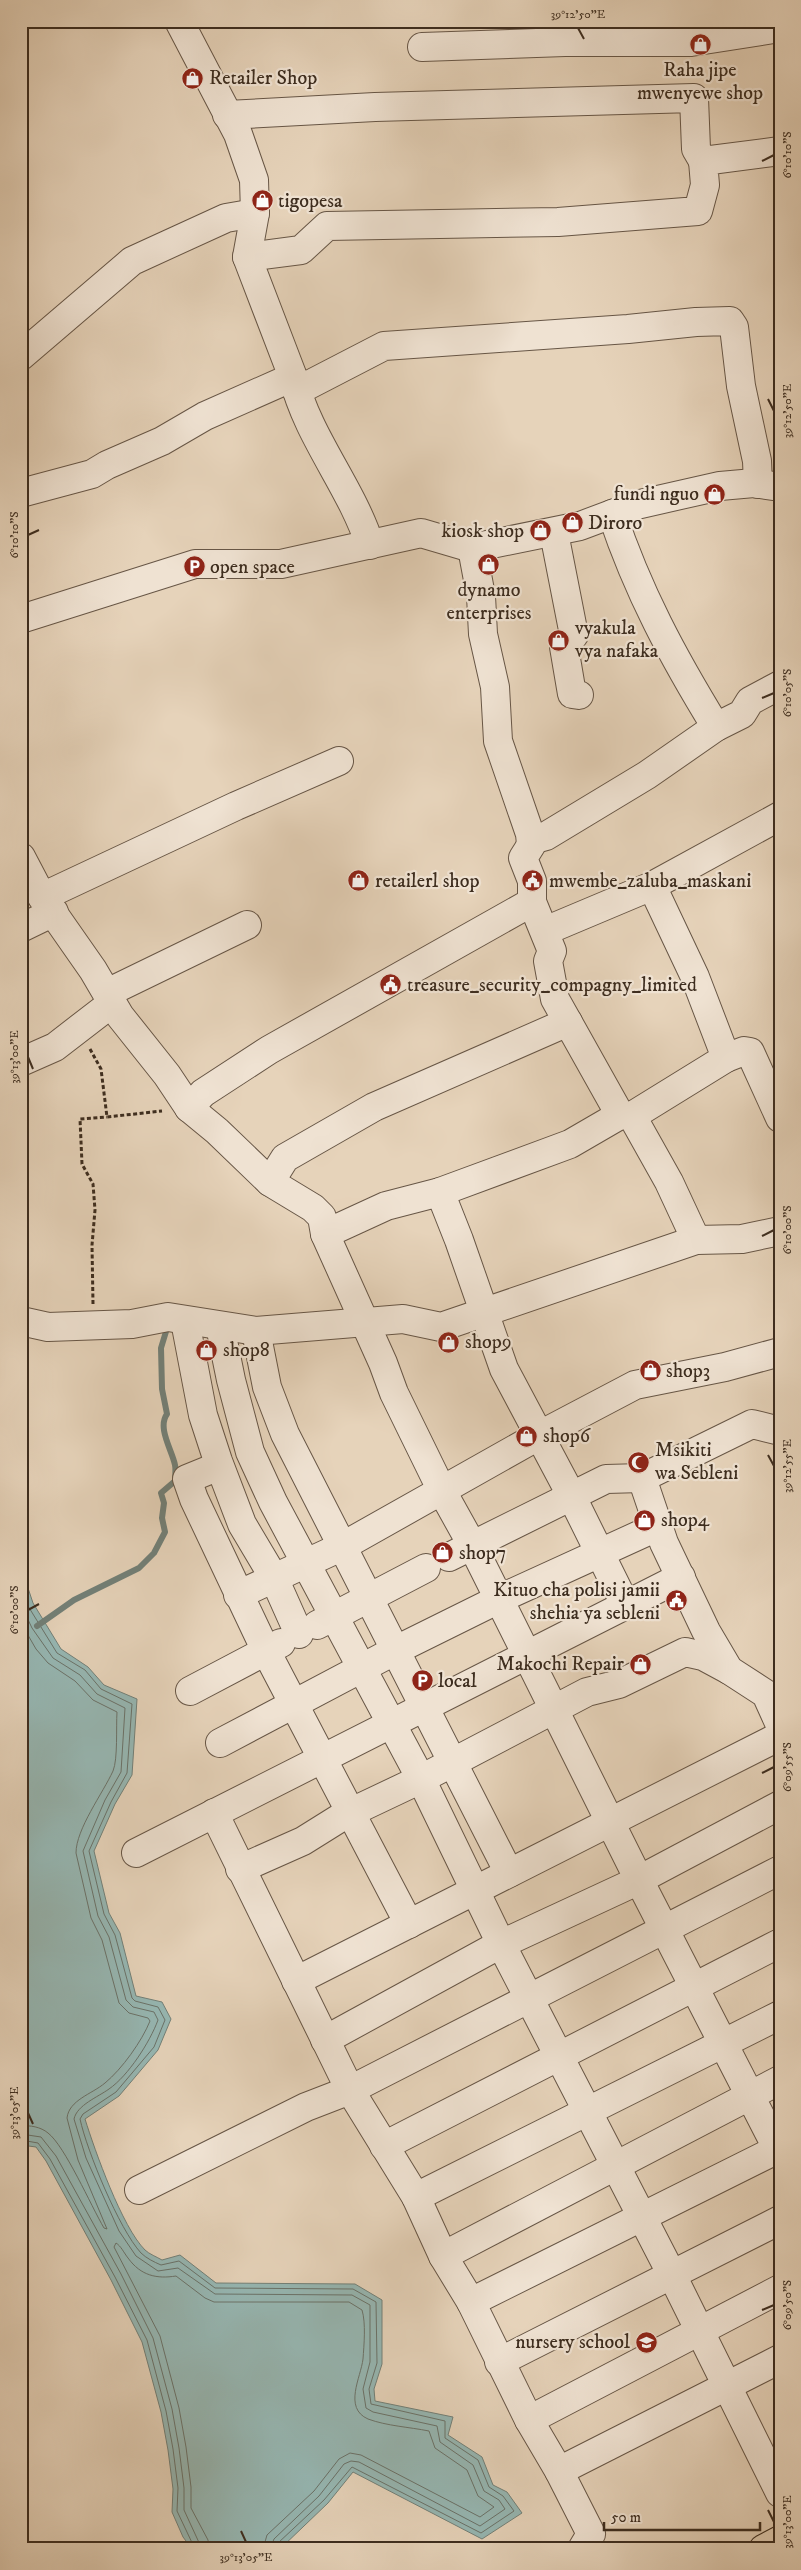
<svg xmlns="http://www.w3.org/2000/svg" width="801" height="2570" viewBox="0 0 801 2570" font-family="'IM FELL DW Pica',serif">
<rect width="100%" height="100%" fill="#e6d3ba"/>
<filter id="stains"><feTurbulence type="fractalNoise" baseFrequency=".004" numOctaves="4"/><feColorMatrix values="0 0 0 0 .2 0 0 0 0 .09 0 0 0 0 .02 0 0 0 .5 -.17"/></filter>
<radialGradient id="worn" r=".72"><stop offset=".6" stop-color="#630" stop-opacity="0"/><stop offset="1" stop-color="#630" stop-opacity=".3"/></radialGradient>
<path fill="#96b7b3" stroke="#728078" d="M21 1567 33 1603 61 1649 88 1667 104 1685 137 1699 132 1775 115 1804 94 1851 109 1913 120 1933 136 1996 162 2002 171 2019 158 2050 119 2096 85 2119C95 2151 122 2227 145 2250 149 2254 157 2257 162 2260L180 2255 216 2283 355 2284 382 2300V2364L374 2389 375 2401 453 2417 448 2435 482 2457 493 2485 507 2492 522 2513 482 2539 353 2472 328 2503 280 2549H192L183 2537 172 2512 173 2489 168 2450 161 2412 142 2342 111 2280 46 2161 36 2147 21 2145Z"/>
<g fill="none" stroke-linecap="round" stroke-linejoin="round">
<g stroke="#6a7269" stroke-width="1">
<path d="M21 1580 28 1606 57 1653 85 1670 101 1689 132 1704 127 1773 111 1802 89 1851 104 1914 115 1935 132 1998 135 2001 158 2007 165 2020 154 2047 116 2092 83 2114 80 2119C87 2151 119 2229 141 2253 146 2258 154 2262 161 2265L179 2261 215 2288 353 2289 376 2302 377 2363 369 2389 371 2404 445 2421V2438L478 2460 489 2487 503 2496 514 2511 481 2533 352 2467 324 2500 278 2543 277 2549"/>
<path d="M21 1605 32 1628 53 1658 80 1675 97 1694 125 1708 121 1772 105 1800 83 1851 98 1916 109 1937 126 2000 133 2007 154 2012 158 2020C150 2042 128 2076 109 2089 98 2097 77 2105 74 2119L86 2158 119 2231 136 2256 158 2271 178 2268 215 2294 352 2295 370 2305V2362L363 2389 366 2408 373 2412 437 2426 440 2442 473 2465 484 2491 499 2500 505 2509 480 2526 359 2462 351 2461 344 2464 319 2496 274 2539 270 2549"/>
<path d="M21 1623 36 1649 48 1663 75 1681 93 1700 117 1712C116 1727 118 1759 113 1771 103 1793 76 1829 76 1853L91 1918 102 1940 119 2003 129 2013 148 2018 150 2021C142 2041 122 2069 105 2083 92 2094 69 2100 67 2118L78 2160 107 2229 104 2228C91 2206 65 2146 48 2133 41 2127 30 2125 21 2126"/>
<path d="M21 2134 41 2137 56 2156 121 2274 153 2338 172 2409 179 2448 184 2488V2510L202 2549"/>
<path d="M21 2140 38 2143 50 2159 115 2277 147 2340 166 2411 173 2449 178 2488 177 2511 195 2549"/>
<path d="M209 2549 208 2540 191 2508V2487L186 2447 179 2408 160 2336 114 2247 116 2243C121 2246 124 2253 128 2258 141 2276 157 2279 176 2276L205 2298 214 2302H349L362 2310C366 2323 364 2345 363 2359 361 2377 343 2408 368 2419 387 2426 409 2427 429 2431L435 2448 467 2470 478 2496 494 2507 480 2517 361 2455 350 2453 339 2459 314 2491 267 2535 263 2549"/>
</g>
<path stroke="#728078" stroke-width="6" d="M37 1626 74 1600 139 1568 154 1553 165 1532 162 1518 164 1503 161 1493 175 1481C175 1476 176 1470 175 1465 172 1450 157 1428 167 1414L162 1389 161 1348 168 1325"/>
<defs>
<g id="minor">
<path d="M422 47 565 42H691L780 28"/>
<path d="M227 115 375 107 694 98 696 149 703 161"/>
<path d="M247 257 301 250 327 226 558 222 698 211 705 185 703 161 780 151"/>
<path d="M21 356 132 261 226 218 255 213"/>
<path d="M293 377C308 438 351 486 370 545"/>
<path d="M297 391 384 346 628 329 696 322 730 321 734 327 741 386 757 461 758 484"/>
<path d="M21 493 92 474 107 465 162 441 205 416 293 377 247 257 255 213 254 180 238 134 179 21"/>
<path d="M612 514C638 592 673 657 716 727"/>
<path d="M554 533 574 635 564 647 572 694 579 695"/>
<path d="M472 548 481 596 483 634 495 687 498 741 530 834 531 844"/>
<path d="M21 619 195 564H281L421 533 472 548 580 526 636 505 720 486 754 483 780 487"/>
<path d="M21 857 42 897 236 806 339 761"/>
<path d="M42 897 93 970 120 1016 167 1075 189 1108 217 1131 270 1182 313 1208 322 1217 325 1234 386 1206 440 1192 459 1240 504 1369 571 1495 626 1606"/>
<path d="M21 928 54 912"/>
<path d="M545 931 652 886 780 816"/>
<path d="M107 993 247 925"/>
<path d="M726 1058 744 1051 750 1052 780 1118"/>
<path d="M21 1062 55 1047 112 1003"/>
<path d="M189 1108 203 1093 269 1050 532 902"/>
<path d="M632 1116 726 1058 695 977 652 886"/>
<path d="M270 1182 285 1158 374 1107 568 1022"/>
<path d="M440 1192 570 1144 620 1115"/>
<path d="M325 1234 383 1363 394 1393 442 1491 472 1545 639 1880 780 2154"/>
<path d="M696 1240 669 1182 632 1116 620 1115 555 999 548 961 552 951 532 902V881L523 858 535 839 546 836 647 775 716 727 742 714 750 701 780 685"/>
<path d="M21 1321 48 1327 132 1324 168 1317 256 1331 403 1319 441 1327 696 1240 742 1239 780 1231"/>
<path d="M185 1321 203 1415 218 1461 242 1524 274 1578 299 1634"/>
<path d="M220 1326 231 1380 250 1452 273 1502 421 1779 501 1944 672 2275 780 2493"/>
<path d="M256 1331 267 1387 285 1434 509 1873"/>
<path d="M780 1431 752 1424 642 1478 664 1543 706 1631 729 1670 766 1694 780 1725"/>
<path d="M219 1466 187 1479 194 1499 266 1651 409 1924"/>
<path d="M449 1557 606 1479 642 1478"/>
<path d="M238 1595 343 1546 540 1435 635 1385 725 1367 780 1352"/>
<path d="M317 1625 426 1568"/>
<path d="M190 1691 281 1643"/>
<path d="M220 1743 396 1650 499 1599 659 1526"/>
<path d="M214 1813 350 2090 416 2197 443 2256 471 2302 529 2420 559 2471 591 2534 582 2549"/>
<path d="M136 1853 681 1577"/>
<path d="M240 1869 303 1841 343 1816 421 1779 587 1692 619 1684 685 1652 703 1656 729 1670"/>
<path d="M296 1981 780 1736"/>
<path d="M325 2040 495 1947 633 1883 780 1805"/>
<path d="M384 2146 780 1943"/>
<path d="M139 2190 306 2107 350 2090 780 1870"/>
<path d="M416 2197 780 2015"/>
<path d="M443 2256 780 2080"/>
<path d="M471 2302 780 2148"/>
<path d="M499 2362 780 2220"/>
<path d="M529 2420 780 2289"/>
<path d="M559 2471 780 2359"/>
</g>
<path id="major" d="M763 2549 780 2540"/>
</defs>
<use href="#minor" stroke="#675646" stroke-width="30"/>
<use href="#major" stroke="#3d2d1f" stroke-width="30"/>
<g stroke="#3d2d1f" stroke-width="3" stroke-dasharray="4 2.5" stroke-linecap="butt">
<path d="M90 1049 101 1069 107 1117 162 1111"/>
<path d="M93 1304 92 1245 95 1210 93 1184 82 1164 80 1119 107 1117"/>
</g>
<use href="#minor" stroke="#efe2d2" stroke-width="28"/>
<use href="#major" stroke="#e6d3ba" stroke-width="28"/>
</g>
<path fill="none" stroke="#3d2d1f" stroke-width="2" d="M578 28 584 39M762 161 774 155M768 399 774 411M28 535 39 530M762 698 774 693M28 1057 33 1069M762 1236 774 1230M768 1455 774 1466M28 1610 39 1604M762 1773 774 1767M28 2113 33 2124M762 2310 774 2305M768 2510 774 2522M241 2531 246 2542"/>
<defs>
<symbol id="shop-disc" viewBox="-11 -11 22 22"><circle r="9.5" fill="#8f2418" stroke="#efe2d2"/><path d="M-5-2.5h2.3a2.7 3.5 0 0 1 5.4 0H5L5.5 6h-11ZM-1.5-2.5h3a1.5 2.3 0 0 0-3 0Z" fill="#fff"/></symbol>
<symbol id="parking-disc" viewBox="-11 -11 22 22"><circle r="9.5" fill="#8f2418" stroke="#efe2d2"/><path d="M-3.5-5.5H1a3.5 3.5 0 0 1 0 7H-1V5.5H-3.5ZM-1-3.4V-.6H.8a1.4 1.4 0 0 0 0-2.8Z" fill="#fff"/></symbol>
<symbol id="civic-disc" viewBox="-11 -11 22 22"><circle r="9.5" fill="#8f2418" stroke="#efe2d2"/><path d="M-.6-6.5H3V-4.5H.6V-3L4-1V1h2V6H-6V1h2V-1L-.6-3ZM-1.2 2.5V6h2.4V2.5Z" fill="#fff"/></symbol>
<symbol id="mosque-disc" viewBox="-11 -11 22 22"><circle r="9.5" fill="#8f2418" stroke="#efe2d2"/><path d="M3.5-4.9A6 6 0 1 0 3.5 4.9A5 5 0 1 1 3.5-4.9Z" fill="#fff"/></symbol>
<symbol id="school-disc" viewBox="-11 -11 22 22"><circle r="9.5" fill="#8f2418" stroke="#efe2d2"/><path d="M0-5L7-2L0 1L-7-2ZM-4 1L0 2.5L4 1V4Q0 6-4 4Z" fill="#fff"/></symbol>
</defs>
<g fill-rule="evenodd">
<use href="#shop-disc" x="688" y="32" width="25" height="25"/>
<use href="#shop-disc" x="180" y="66" width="25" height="25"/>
<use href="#shop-disc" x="250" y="188" width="25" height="25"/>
<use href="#shop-disc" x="702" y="482" width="25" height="25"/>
<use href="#shop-disc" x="560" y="510" width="25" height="25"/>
<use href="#shop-disc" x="528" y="518" width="25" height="25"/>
<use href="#shop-disc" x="476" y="552" width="25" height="25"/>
<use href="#parking-disc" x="182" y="554" width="25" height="25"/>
<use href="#shop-disc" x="546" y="628" width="25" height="25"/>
<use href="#shop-disc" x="346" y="868" width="25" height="25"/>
<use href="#civic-disc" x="520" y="868" width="25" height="25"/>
<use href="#civic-disc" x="378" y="972" width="25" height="25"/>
<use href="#shop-disc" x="436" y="1330" width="25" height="25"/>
<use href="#shop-disc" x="194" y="1338" width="25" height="25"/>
<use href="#shop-disc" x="638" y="1358" width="25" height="25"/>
<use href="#shop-disc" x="514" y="1424" width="25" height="25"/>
<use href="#mosque-disc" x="626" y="1450" width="25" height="25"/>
<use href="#shop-disc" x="632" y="1508" width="25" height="25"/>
<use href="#shop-disc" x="430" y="1540" width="25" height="25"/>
<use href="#civic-disc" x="664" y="1588" width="25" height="25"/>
<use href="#shop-disc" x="628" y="1652" width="25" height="25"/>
<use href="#parking-disc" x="410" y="1668" width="25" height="25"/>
<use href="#school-disc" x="634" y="2330" width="25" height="25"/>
</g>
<g text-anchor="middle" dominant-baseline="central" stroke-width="4.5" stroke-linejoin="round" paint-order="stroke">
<g font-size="20" fill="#3d2d1f" stroke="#efe2d2" text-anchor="start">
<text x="700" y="70" text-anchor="middle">Raha jipe<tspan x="700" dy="23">mwenyewe shop</tspan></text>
<text x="209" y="78">Retailer Shop</text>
<text x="278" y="201">tigopesa</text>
<text x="699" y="494" text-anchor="end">fundi nguo</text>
<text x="588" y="523">Diroro</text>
<text x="524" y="531" text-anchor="end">kiosk shop</text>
<text x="210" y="567">open space</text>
<text x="489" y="590" text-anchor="middle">dynamo<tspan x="489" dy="23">enterprises</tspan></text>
<text x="575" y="628">vyakula<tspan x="575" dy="23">vya nafaka</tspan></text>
<text x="375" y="881">retailerl shop</text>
<text x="549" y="881">mwembe_zaluba_maskani</text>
<text x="407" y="985">treasure_security_compagny_limited</text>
<text x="465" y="1342">shop9</text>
<text x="223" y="1350">shop8</text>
<text x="666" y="1371">shop3</text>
<text x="543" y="1436">shop6</text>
<text x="655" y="1450">Msikiti<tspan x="655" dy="23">wa Sebleni</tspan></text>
<text x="661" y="1520">shop4</text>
<text x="459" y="1553">shop7</text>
<text x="660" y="1590" text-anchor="end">Kituo cha polisi jamii<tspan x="660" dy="23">shehia ya sebleni</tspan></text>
<text x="624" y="1664" text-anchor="end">Makochi Repair</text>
<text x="438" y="1681">local</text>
<text x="630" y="2342" text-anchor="end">nursery school</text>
</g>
</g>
<rect width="801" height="2570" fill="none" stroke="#e6d3ba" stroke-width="55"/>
<path d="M604 2522v8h156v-8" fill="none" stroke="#3d2d1f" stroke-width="2.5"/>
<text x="611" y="2522" font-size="15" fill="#3d2d1f" stroke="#efe2d2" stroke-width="4" paint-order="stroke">50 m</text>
<rect x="28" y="28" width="746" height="2514" fill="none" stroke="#3d2d1f" stroke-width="2"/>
<g font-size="12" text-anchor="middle" fill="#3d2d1f">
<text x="578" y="18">39°12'50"E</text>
<text transform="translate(787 155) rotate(-90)" y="4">6°10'10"S</text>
<text transform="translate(787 411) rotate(-90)" y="4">39°12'50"E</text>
<text transform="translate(14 535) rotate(-90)" y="4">6°10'10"S</text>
<text transform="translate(787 693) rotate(-90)" y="4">6°10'05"S</text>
<text transform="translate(14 1057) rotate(-90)" y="4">39°13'00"E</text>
<text transform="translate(787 1230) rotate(-90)" y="4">6°10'00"S</text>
<text transform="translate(787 1466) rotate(-90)" y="4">39°12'55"E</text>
<text transform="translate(14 1610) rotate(-90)" y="4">6°10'00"S</text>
<text transform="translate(787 1767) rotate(-90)" y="4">6°09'55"S</text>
<text transform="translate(14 2113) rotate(-90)" y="4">39°13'05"E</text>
<text transform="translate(787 2305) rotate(-90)" y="4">6°09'50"S</text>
<text transform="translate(787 2522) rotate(-90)" y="4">39°13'00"E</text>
<text x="246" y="2561">39°13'05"E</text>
</g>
<rect width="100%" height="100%" filter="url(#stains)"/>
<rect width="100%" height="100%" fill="url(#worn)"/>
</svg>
